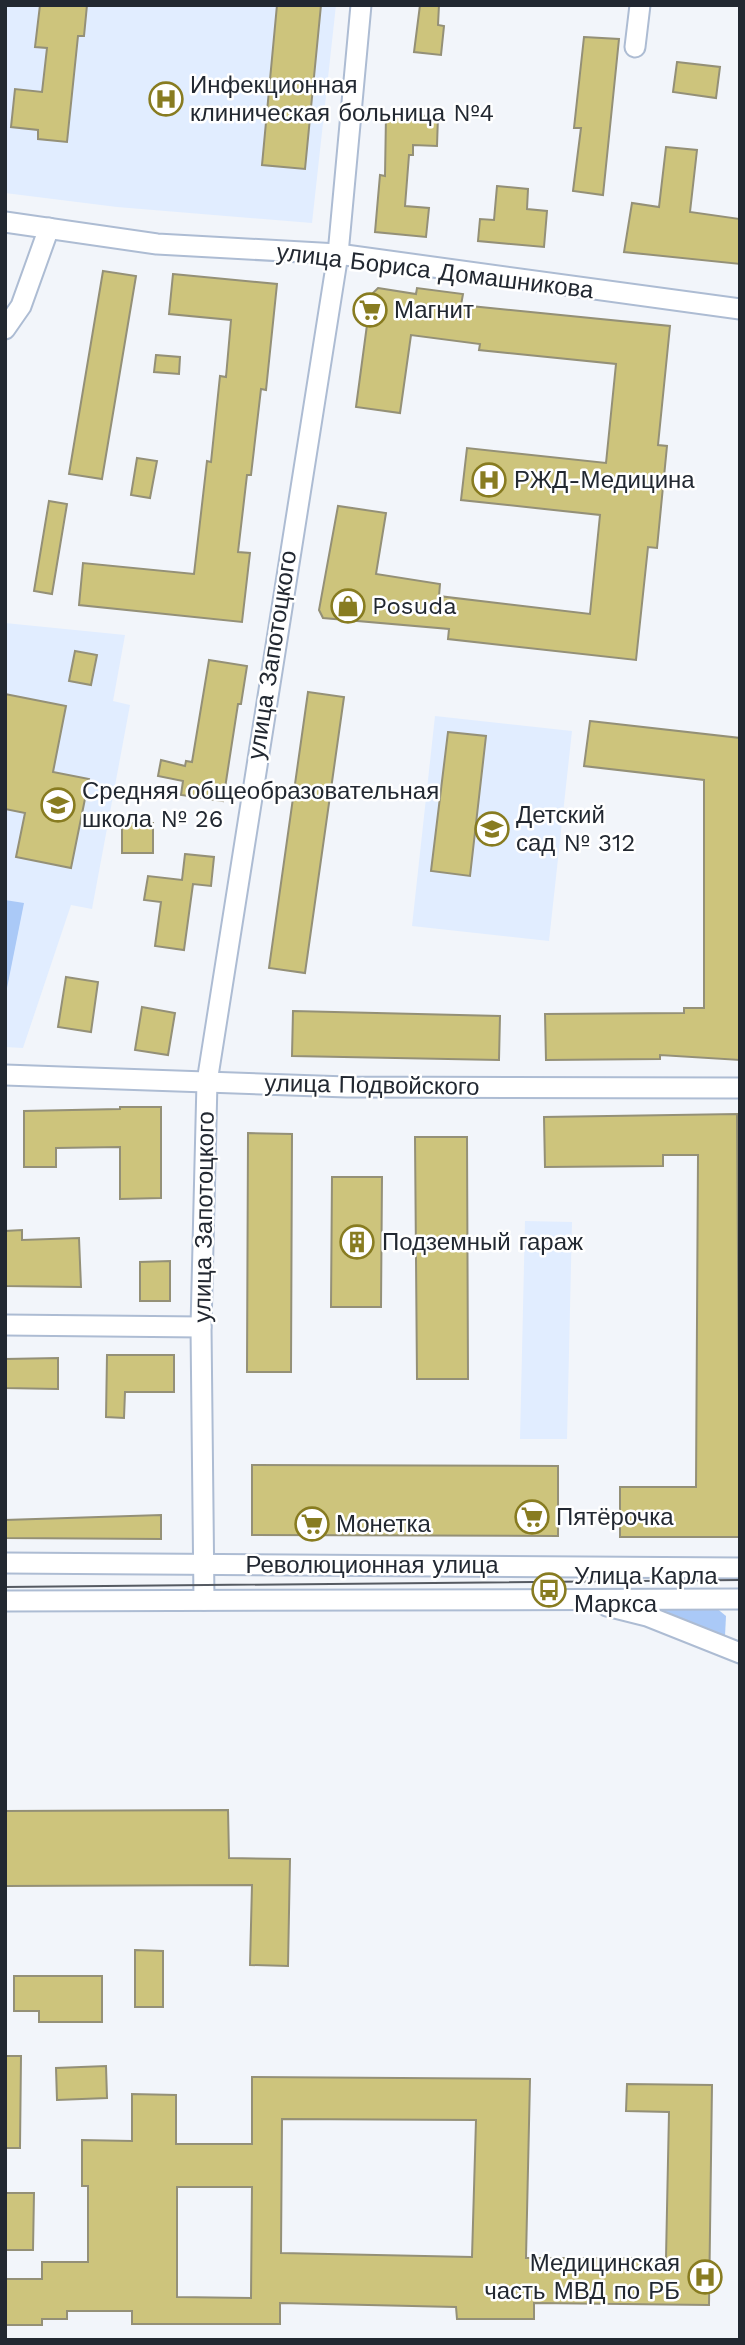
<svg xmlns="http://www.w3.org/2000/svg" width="745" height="2345" viewBox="0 0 745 2345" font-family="'Work Sans',sans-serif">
<rect width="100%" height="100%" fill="#f2f5fa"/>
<g fill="#e1edff">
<path d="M5 5H336L312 223 117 207 5 193Z"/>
<path d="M5 623 125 635 113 701 130 705 92 909 71 905 23 1048 5 1047Z"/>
<path d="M435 716 572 731 549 941 412 926Z"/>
<path d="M525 1221 572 1222 567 1439H520Z"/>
</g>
<g fill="#aac9f7">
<path d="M5 900 24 903 5 998Z"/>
<path d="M715 1607 726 1616 725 1636 653 1609Z"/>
</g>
<g fill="#cdc47c" stroke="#949077" stroke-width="2" fill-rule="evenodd">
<path d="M40 5H87L84 36H78L67 142 38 139V130L11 127 15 89 42 92 47 48 35 47Z"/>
<path d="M277 5H321L305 169 262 165Z"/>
<path d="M420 5H439L438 25 444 26 441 55 414 52Z"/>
<path d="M584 37 619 39 603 195 573 191 581 128H574Z"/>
<path d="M677 62 720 67 716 98 673 92Z"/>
<path d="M386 115 438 116 437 146 413 145V155H409L405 206 429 208 426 237 375 232 380 175 385 176Z"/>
<path d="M666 147 697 150 690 212 740 219V264L624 252 632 203 659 207Z"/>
<path d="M497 186 528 189 527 209 547 211 544 247 478 241 480 219 494 220Z"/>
<path d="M103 271 136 276 102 479 69 474Z"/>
<path d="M173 274 277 284 266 390 261 389 251 475H247L238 552 250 553 242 622 79 605 83 563 194 574 207 461 211 462 220 376 226 377 231 320 169 314Z"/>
<path d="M378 288 416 294 417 288 463 294 461 305 670 326 658 445 667 446 657 548 648 547 636 660 448 639 449 629 323 618 319 610 338 506 386 513 376 574 440 584 439 596 590 614 600 515 461 500 467 448 606 463 616 364 479 350 480 344 411 335 400 413 356 407 371 295Z"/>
<path d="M156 355 180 357 179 374 154 372Z"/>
<path d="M137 458 157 461 150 498 131 495Z"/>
<path d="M49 501 67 504 52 594 34 591Z"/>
<path d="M75 651 97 655 91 685 69 681Z"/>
<path d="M209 660 247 666 241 704H238L223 801 181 795 183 781 158 776 161 760 185 766 186 761 192 762Z"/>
<path d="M308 692 344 697 305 973 269 968Z"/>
<path d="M5 694 66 706 53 772 89 779 71 868 16 857 25 813 5 809Z"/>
<path d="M590 721 740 738V1060L660 1055V1059L546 1060 545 1014 684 1013V1008H704V780L584 766Z"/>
<path d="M448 732 486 736 470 876 431 871Z"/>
<rect x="122" y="823" width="31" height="30"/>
<path d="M185 854 214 857 211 886 193 884 184 950 155 946 161 902 144 900 148 876 182 880Z"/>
<path d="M66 977 98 982 91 1032 58 1027Z"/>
<path d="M142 1007 175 1013 168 1055 135 1050Z"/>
<path d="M293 1011 500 1016 499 1060 292 1056Z"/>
<path d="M120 1107H161V1198L120 1199V1147L56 1148V1167H24V1111L120 1109Z"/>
<path d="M737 1114 740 1537H620V1487H696L698 1155H663V1166L545 1167 544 1117Z"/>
<path d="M248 1133 292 1134 291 1372H247Z"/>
<path d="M415 1137H467L468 1379H417Z"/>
<path d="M332 1177H382L381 1307H331Z"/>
<path d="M22 1230V1240L79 1238 81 1287 5 1286V1231Z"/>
<path d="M170 1261V1301H140V1262Z"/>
<path d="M107 1355H174V1392H125L124 1418 106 1417Z"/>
<path d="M58 1358V1389L5 1388V1359Z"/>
<path d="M252 1465 558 1466V1536L252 1535Z"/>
<path d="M161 1515V1539L5 1538V1520Z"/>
<path d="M228 1810 229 1858 290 1859 288 1966 250 1965 252 1885 5 1886V1811Z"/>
<path d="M135 1950 163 1951V2007H135Z"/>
<path d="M14 1976H102V2022H39V2011H14Z"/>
<path d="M5 2056H21L20 2148H5Z"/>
<path d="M106 2066 107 2098 57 2100 56 2068Z"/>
<path d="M252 2077 530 2079 526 2258H666L669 2112 626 2111 627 2084 712 2085 709 2305 534 2303V2319H457L456 2307 280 2303V2324H132V2311H67V2319H42V2325H5V2279H42V2262H88V2186H82V2140L132 2141V2094L176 2095V2144H252ZM282 2119 476 2120 472 2257 281 2253ZM177 2187H252L251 2298 177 2297Z"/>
<path d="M5 2193H34L33 2250H5Z"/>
</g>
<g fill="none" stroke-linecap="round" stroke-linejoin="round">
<defs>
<g id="minor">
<path d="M635 47 640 5"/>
<path d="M5 222 157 244 338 254 740 309"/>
<path d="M5 329 21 306 49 228"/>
<path d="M5 1075 347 1087 740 1088"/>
<path d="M5 1325 201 1327"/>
<path d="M5 1563 740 1568"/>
<path d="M204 1600 201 1327 207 1082 338 254 361 5"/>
<path d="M5 1601 740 1599"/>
<path d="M607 1606 647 1616 740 1653"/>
</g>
</defs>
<use href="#minor" stroke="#adbcd3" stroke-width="23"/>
<use href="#minor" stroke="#fff" stroke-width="19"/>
<path stroke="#555a62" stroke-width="2" d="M5 1587 740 1580"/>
</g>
<defs>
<symbol id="hospital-ring" viewBox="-11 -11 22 22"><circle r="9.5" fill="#fff" stroke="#887c21" stroke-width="1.5"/><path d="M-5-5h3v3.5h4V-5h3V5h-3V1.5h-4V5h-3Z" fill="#887c21"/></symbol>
<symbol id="supermarket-ring" viewBox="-11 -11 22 22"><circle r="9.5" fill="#fff" stroke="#887c21" stroke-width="1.5"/><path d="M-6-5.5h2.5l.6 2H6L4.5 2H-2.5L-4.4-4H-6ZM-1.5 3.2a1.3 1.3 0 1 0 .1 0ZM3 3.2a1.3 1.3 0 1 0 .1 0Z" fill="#887c21"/></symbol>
<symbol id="shop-ring" viewBox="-11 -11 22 22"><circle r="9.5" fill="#fff" stroke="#887c21" stroke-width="1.5"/><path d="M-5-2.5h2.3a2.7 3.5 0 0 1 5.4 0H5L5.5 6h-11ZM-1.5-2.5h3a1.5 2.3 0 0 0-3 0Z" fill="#887c21"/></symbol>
<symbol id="school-ring" viewBox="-11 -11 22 22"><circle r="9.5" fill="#fff" stroke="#887c21" stroke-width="1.5"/><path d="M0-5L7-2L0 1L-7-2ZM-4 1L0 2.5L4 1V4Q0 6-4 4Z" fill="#887c21"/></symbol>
<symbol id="building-ring" viewBox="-11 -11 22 22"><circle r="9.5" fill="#fff" stroke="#887c21" stroke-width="1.5"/><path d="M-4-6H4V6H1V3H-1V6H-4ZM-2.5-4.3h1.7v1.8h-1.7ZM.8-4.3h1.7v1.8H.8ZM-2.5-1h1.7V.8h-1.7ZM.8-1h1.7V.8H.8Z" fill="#887c21"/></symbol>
<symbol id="bus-ring" viewBox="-11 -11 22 22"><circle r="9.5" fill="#fff" stroke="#887c21" stroke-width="1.5"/><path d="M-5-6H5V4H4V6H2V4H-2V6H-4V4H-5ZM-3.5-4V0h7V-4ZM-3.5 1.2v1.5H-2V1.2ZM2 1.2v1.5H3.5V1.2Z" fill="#887c21"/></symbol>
</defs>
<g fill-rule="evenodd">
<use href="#hospital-ring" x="147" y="80" width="38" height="38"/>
<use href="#supermarket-ring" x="351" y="291" width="38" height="38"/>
<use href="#hospital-ring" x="470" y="461" width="38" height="38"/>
<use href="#shop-ring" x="329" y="587" width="38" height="38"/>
<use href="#school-ring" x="39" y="786" width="38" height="38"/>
<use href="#school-ring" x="473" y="810" width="38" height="38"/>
<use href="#building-ring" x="338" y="1223" width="38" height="38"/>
<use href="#supermarket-ring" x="513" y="1498" width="38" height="38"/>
<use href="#supermarket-ring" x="293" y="1505" width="38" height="38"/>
<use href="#bus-ring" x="530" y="1571" width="38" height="38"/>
<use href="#hospital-ring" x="686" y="2258" width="38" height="38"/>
</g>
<g text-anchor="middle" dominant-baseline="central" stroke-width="5" stroke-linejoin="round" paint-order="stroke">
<g font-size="24" fill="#222831" stroke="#fff" text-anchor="start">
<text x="190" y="85">Инфекционная<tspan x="190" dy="28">клиническая больница №4</tspan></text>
<text x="394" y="310">Магнит</text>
<text x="514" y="480">РЖД-Медицина</text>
<text x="372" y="606">Posuda</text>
<text x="82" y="791">Средняя общеобразовательная<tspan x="82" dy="28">школа № 26</tspan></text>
<text x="516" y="815">Детский<tspan x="516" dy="28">сад № 312</tspan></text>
<text x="382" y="1242">Подземный гараж</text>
<text x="556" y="1517">Пятёрочка</text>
<text x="336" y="1524">Монетка</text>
<text x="574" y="1576">Улица Карла<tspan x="574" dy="28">Маркса</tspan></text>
<text x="680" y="2263" text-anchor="end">Медицинская<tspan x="680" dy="28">часть МВД по РБ</tspan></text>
</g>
<g font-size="24" fill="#222831" stroke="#fff">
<text transform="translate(435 271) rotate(7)">улица Бориса Домашникова</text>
<text transform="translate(272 655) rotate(-81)">улица Запотоцкого</text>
<text transform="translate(372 1085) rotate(1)">улица Подвойского</text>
<text transform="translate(204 1217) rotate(-89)">улица Запотоцкого</text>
<text x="372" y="1565">Революционная улица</text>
</g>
</g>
<rect width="745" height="2345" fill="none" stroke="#222831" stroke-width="14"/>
</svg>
